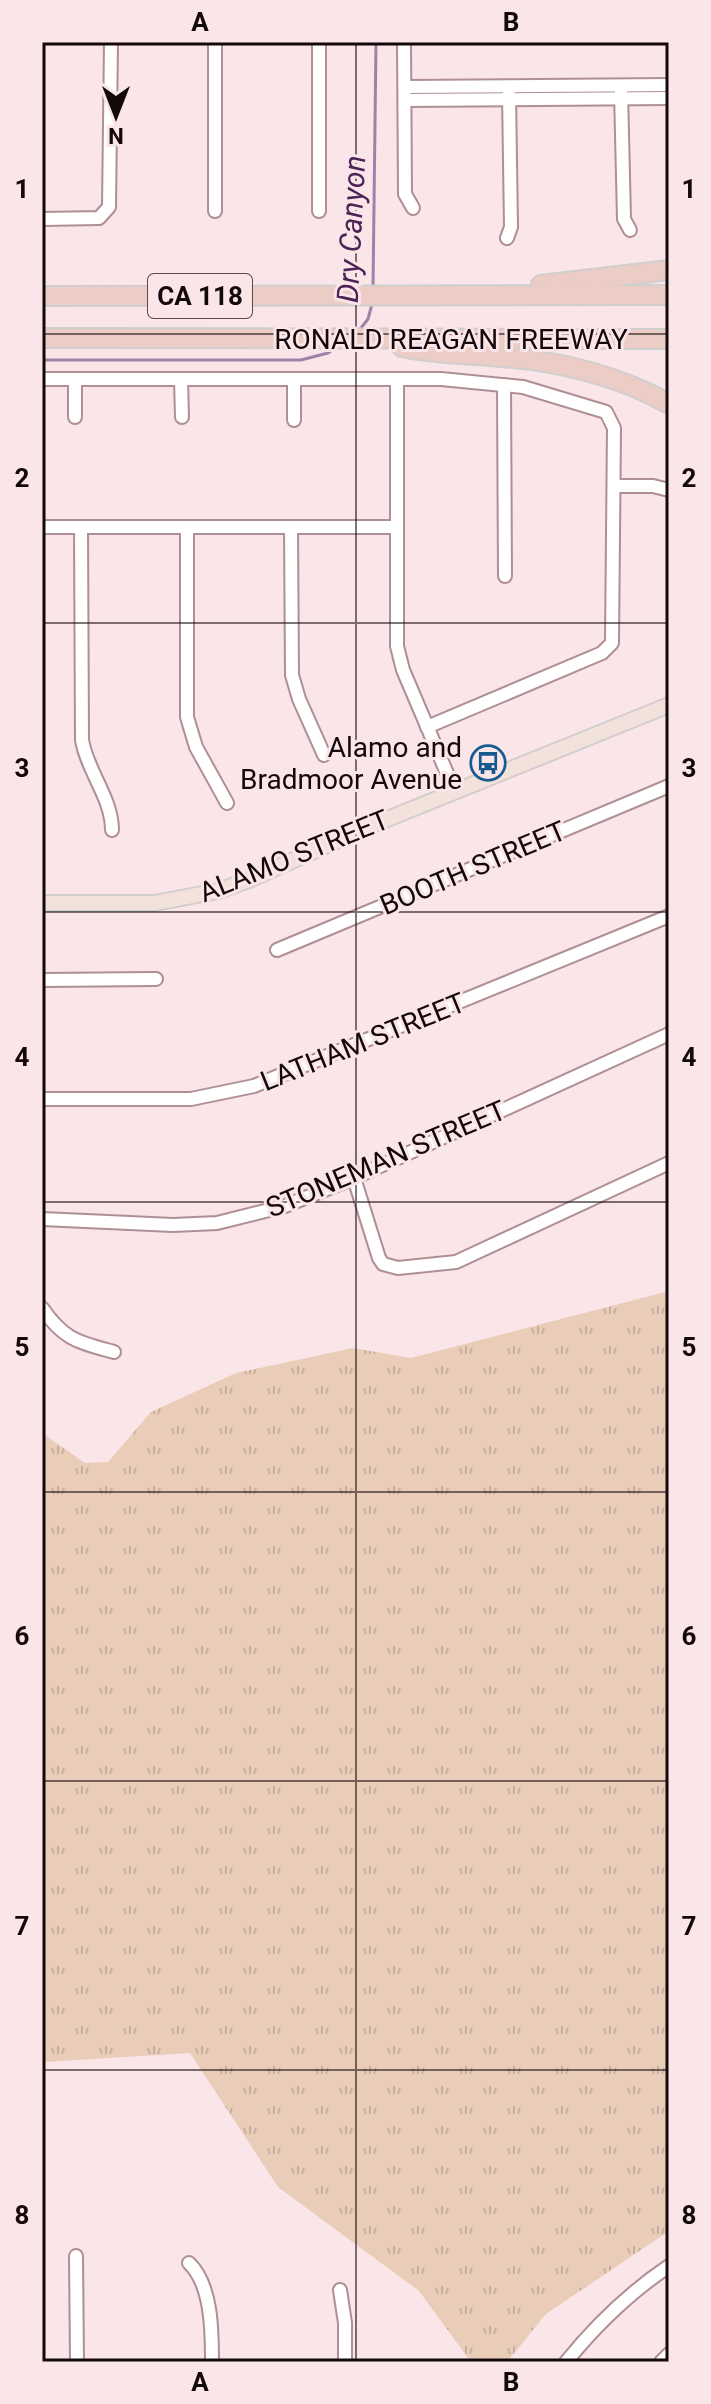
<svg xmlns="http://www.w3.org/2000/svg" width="711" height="2404" viewBox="0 0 711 2404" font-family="Roboto,sans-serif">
<defs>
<pattern id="grass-tufts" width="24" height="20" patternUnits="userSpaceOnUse" patternTransform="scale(2)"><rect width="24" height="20" fill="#eacdb8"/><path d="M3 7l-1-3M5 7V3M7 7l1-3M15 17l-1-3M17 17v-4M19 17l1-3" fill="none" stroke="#c8af9d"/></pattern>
</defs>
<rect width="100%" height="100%" fill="#fae5e8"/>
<path fill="url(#grass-tufts)" d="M669 1291V2231L546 2314 507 2362H471L419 2291 278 2187 190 2053 45 2062 42 2064V1433L85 1463 108 1462 151 1412 236 1373 353 1348 411 1358Z"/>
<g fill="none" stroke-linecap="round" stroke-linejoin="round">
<g stroke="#a281a9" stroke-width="3">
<path d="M373 288 376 42"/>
<path d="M358 332 368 319 372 304"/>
<path d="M42 360H301L328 353 339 345"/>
</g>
<defs>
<g id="minor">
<path d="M215 42V211"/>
<path d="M404 42 405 194 413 208"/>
<path d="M405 87 669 85"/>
<path d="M621 91 624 219 630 230"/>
<path d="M405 100 669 98"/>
<path d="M319 211V42"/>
<path d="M42 219 99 218 109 207 111 42"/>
<path d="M507 238 511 227 509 94"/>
<path d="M42 379H441L523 387 606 412 614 428 612 643 602 653 427 727"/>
<path d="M181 379 182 417"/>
<path d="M294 379V420"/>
<path d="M397 379V646L403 670 455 792"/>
<path d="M504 385 505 576"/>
<path d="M75 417V379"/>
<path d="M614 486H653L669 490"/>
<path d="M42 527H396"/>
<path d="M81 527 82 740C87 771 112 798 112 830"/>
<path d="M187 527V717L196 747 227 803"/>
<path d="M291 527 292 675 299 699 324 755"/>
<path d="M277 950 669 786"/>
<path d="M42 980 156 979"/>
<path d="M42 1099H191L254 1086 669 916"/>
<path d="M354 1178 379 1258 383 1264 398 1268 456 1262 669 1163"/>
<path d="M42 1219 173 1225 217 1223 285 1206 354 1178 669 1034"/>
<path d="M42 1308C64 1340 78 1342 114 1352"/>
<path d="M76 2256 77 2362"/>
<path d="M189 2263C212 2285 212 2332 212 2362"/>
<path d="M340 2290 345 2323V2362"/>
<path d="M566 2362C596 2325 629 2293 669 2266"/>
<path d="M661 2362 669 2354"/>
</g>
<path id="major" d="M42 903H155L218 891 249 880 370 826 669 705"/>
<g id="highway">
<path d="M541 285 669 270"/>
<path d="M42 296 669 295"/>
<path d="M42 338 669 339"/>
<path d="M402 347C434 354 468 354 501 357 558 361 620 376 669 404"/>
</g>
</defs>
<use href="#minor" stroke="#af8f93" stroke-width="16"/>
<use href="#major" stroke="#d0cece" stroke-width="18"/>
<use href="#highway" stroke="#d0cece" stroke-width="22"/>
<use href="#minor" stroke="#fff" stroke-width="12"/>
<use href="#major" stroke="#f3e1dc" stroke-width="14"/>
<use href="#highway" stroke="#ebcdc5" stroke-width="18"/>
</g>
<path fill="none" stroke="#13080a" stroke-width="2" stroke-opacity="0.55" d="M356 42V2362M42 334H669M42 623H669M42 912H669M42 1202H669M42 1492H669M42 1781H669M42 2070H669"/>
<defs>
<symbol id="bus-ring" viewBox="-11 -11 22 22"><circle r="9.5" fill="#fae5e8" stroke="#165a8f" stroke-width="1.5"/><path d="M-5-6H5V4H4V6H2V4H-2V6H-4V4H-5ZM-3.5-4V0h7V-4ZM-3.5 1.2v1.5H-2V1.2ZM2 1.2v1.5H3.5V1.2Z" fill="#165a8f"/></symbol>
</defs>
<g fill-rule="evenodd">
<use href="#bus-ring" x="468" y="743" width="40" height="40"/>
</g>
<g text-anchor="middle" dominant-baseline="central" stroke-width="6" stroke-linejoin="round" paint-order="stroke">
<rect fill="#fae5e8" stroke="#584a4d" stroke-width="2" x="148" y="274" width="104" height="44" rx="6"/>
<g font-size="26" font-weight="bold" fill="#13080a">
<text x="200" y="296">CA 118</text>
</g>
<g font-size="28" fill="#13080a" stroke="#fae5e8">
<text x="451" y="339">RONALD REAGAN FREEWAY</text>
<text transform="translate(294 856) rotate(-22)">ALAMO STREET</text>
<text transform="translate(473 868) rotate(-23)">BOOTH STREET</text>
<text transform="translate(363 1042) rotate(-22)">LATHAM STREET</text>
<text transform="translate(386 1159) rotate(-23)">STONEMAN STREET</text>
</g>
<g font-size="28" fill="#13080a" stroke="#fae5e8" text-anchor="end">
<text x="462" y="747">Alamo and<tspan x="462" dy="32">Bradmoor Avenue</tspan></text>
</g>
<g font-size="30" font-style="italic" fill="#4d2256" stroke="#fae5e8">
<text transform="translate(351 229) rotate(-87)">Dry Canyon</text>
</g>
</g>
<rect width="711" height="2404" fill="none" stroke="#fae5e8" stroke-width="88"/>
<g transform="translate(116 116) rotate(180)" stroke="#fae5e8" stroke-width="6" paint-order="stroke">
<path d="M0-6L14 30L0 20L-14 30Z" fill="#13080a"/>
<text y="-12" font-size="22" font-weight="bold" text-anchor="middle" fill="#13080a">N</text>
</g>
<rect x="44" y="44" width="623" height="2316" fill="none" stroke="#13080a" stroke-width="3"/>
<g font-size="26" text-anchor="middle" font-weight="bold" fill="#13080a">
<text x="200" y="31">A</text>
<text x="511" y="31">B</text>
<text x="22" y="198">1</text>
<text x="689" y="198">1</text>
<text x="22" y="487">2</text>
<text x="689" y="487">2</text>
<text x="22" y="777">3</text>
<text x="689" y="777">3</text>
<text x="22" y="1066">4</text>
<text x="689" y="1066">4</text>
<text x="22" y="1356">5</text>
<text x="689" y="1356">5</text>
<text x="22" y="1645">6</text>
<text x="689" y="1645">6</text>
<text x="22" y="1935">7</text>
<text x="689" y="1935">7</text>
<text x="22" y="2224">8</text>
<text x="689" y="2224">8</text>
<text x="200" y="2391">A</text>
<text x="511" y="2391">B</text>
</g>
</svg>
